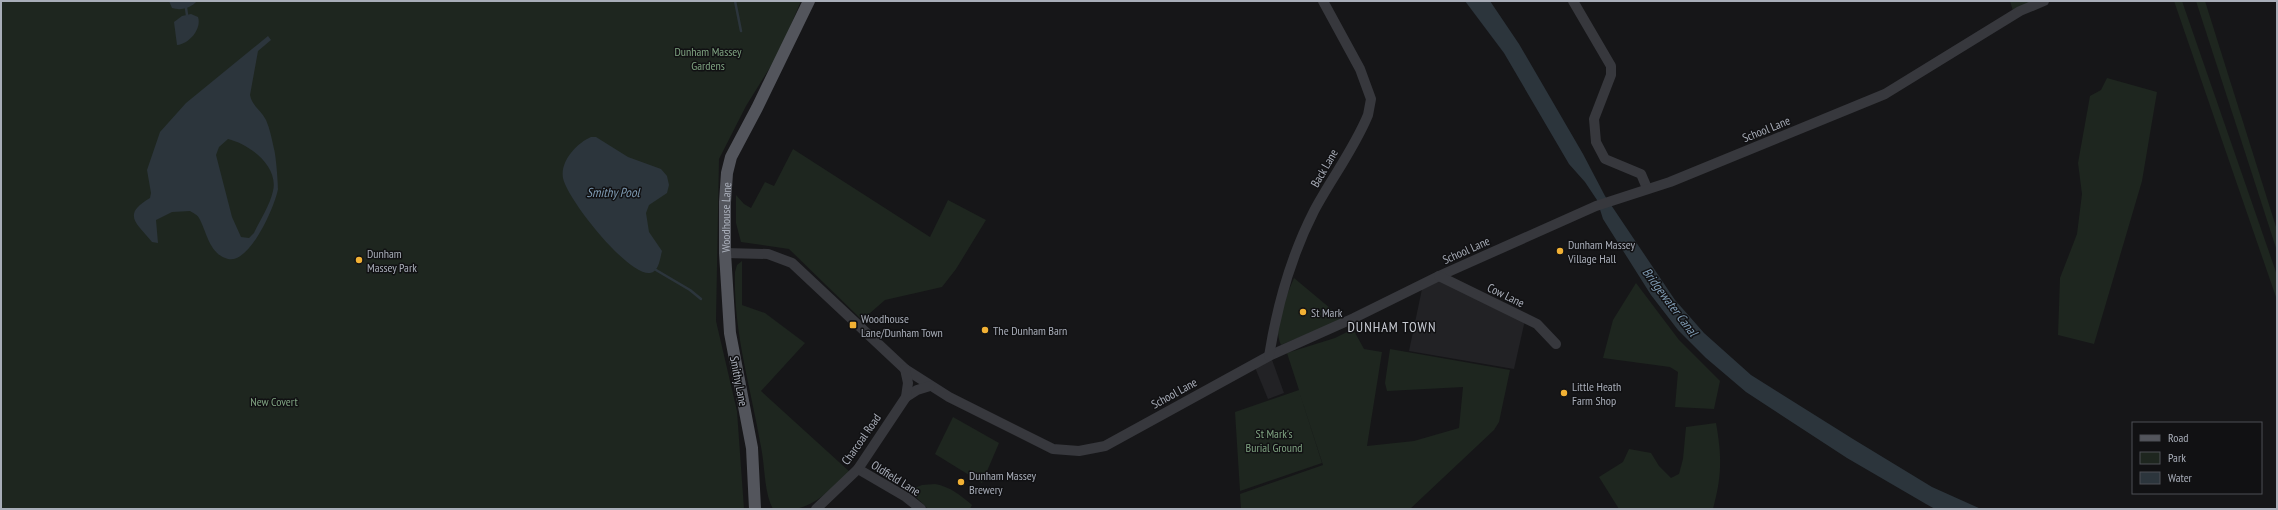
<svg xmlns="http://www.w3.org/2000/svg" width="2278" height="510" viewBox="0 0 2278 510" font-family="'PT Sans Narrow',sans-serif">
<rect width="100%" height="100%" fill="#161618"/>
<g fill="#222225">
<path d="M1440 279 1525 320 1514 369 1409 351 1422 289Z"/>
<path d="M1271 357 1284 393 1268 399 1254 365Z"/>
</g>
<g fill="#1e261f">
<path d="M1 1H801L779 53 746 106 719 159 716 321 737 411 744 509H1Z"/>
<path d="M2010 1H2033L2013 11Z"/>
<path d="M2174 1H2182L2277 275V300Z"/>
<path d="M2196 1H2205L2277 230V251Z"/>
<path d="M2107 78 2157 92 2142 181 2094 344 2058 335 2060 278 2077 234 2082 194 2078 163 2090 96 2101 90Z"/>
<path d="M793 149 930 237 948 200 986 220 956 269 942 287 885 300 862 320 789 249 741 242 736 223V195L744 204 751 208 765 182 774 186Z"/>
<path d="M742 261V305L765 313 805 343 761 391 850 472C835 485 816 506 795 509 788 510 780 509 773 509 764 493 765 466 761 447 751 388 733 332 735 272L737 265Z"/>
<path d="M1294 278 1343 319 1281 345C1272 325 1286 298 1294 278Z"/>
<path d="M1636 283 1679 340 1720 381 1714 409 1675 407 1678 372 1670 367 1603 358 1613 320Z"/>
<path d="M1353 329 1364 349 1382 352 1367 446 1414 441 1459 428 1463 387 1387 391 1385 383 1390 349 1510 370 1499 422 1494 430 1410 509H1241L1240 494 1323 465 1299 391 1322 463 1240 491 1235 412 1299 390 1287 353 1335 338Z"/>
<path d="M953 417 999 443 982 483 935 454Z"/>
<path d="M1716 423C1722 457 1722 476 1713 509H1619L1599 477 1623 462 1629 449 1651 453 1659 466 1671 478 1679 474 1683 459 1686 427Z"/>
<path d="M935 484C951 487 960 495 972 505L970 509H928L914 495 915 488 922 485Z"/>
</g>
<g fill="#2c353c" fill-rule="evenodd">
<path d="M169 1H197C191 8 181 11 172 8Z"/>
<path d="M1465 1H1490L1519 44 1583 154 1605 196 1675 300 1704 333 1751 375 1853 439 1932 487 1981 509H1935L1926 504 1847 458 1746 392 1706 358 1678 330 1651 295 1603 219 1597 200 1585 182 1569 164 1504 53Z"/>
<path d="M191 14 198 17C202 29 189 44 177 45L174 22 182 16Z"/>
<path d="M268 36 271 40 258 51 250 95C252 106 261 110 266 120 270 129 272 140 274 149 276 155 278 183 278 189 275 206 250 264 228 259 209 254 207 232 199 218 198 215 193 213 190 211L172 212 156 220 158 243 152 242C137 223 121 215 150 198L151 193 147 170 160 132 186 103ZM228 139C249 144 279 166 273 191 270 205 260 220 254 233L249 238 241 237 232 217 216 155 219 147Z"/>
<path d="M591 137H596L628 157 661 169 667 176 669 185 667 193 649 205 646 213 649 232 662 251C660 258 659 272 650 273 628 276 567 199 563 178 560 161 577 143 591 137Z"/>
</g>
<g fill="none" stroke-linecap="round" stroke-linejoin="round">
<g stroke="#2c353c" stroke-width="2.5">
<path d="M735 1 741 31"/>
<path d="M186 8 187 15"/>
<path d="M656 270 690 290 701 299"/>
</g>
<g stroke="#37383d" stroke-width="10">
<path d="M1573 1 1611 66V75L1594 119 1596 142 1605 159 1641 174 1647 188"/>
<path d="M725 253 768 254 792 263 905 369 949 397 1053 449 1079 451 1105 446 1269 356 1354 318 1439 276 1596 206 1670 182 1885 94 2020 11 2044 1"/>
<path d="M1439 276 1537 324 1556 344"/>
<path d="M1269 356C1277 306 1291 256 1314 211 1331 179 1354 149 1368 115L1371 99 1360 69 1323 1"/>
<path d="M906 397 917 390 930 386"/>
<path d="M858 469 906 497 921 509"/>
<path d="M816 509 858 469 906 397 908 383 905 369"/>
</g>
<path stroke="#53555c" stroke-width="12" id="s1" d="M755 509 752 448 730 333 725 253V202L727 173 731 157 757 108 809 1"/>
</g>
<g fill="#f2b134" stroke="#111113" stroke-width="1.5">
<circle cx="1560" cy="251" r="4"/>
<circle cx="359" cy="260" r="4"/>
<circle cx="1303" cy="312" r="4"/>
<rect x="849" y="321" width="8" height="8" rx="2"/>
<circle cx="985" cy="330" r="4"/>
<circle cx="1564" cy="393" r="4"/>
<circle cx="961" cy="482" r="4"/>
</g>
<g text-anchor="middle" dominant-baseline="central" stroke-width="3" stroke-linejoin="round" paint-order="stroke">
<g font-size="12" fill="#7fa381" stroke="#111113">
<text x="708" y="51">Dunham Massey<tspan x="708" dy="14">Gardens</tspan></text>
<text x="274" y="401">New Covert</text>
<text x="1274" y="433">St Mark's<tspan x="1274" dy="14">Burial Ground</tspan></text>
</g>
<g font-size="12" fill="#a8adb8" stroke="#111113">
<text transform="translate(1766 129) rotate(-22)">School Lane</text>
<text transform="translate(1324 168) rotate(-60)">Back Lane</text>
<text stroke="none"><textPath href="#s1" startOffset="294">Woodhouse Lane</textPath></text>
<text transform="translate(1466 250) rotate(-24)">School Lane</text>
<text transform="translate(1506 295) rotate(26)">Cow Lane</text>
<text transform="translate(739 381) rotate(79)">Smithy Lane</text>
<text transform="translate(1174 393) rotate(-29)">School Lane</text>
<text transform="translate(861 439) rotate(-55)">Charcoal Road</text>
<text transform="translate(896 478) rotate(32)">Oldfield Lane</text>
</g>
<g font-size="12" fill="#a8adb8" stroke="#111113" text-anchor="start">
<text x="1568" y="244">Dunham Massey<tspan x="1568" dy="14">Village Hall</tspan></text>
<text x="367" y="253">Dunham<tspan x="367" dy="14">Massey Park</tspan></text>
<text x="1311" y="312">St Mark</text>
<text x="861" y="318">Woodhouse<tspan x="861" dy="14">Lane/Dunham Town</tspan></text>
<text x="993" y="330">The Dunham Barn</text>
<text x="1572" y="386">Little Heath<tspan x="1572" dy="14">Farm Shop</tspan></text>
<text x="969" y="475">Dunham Massey<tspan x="969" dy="14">Brewery</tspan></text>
</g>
<g font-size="13" font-style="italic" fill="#7f9bb3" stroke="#111113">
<text x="613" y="192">Smithy Pool</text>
<text transform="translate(1670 302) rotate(53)">Bridgewater Canal</text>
</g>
<g font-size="14" letter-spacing="1" fill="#c9ccd4" stroke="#111113">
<text x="1392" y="327">DUNHAM TOWN</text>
</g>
</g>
<rect width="2278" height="510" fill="none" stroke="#a8adb8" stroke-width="4"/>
<rect x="2132" y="422" width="130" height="72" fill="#111113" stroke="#4d4f55"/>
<rect x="2140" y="435" width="20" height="6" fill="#53555c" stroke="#4d4f55"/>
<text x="2168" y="442" font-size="12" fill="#a8adb8">Road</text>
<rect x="2140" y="452" width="20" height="12" fill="#1e261f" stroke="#4d4f55"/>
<text x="2168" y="462" font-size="12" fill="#a8adb8">Park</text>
<rect x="2140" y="472" width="20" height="12" fill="#2c353c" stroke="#4d4f55"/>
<text x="2168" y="482" font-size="12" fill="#a8adb8">Water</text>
</svg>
